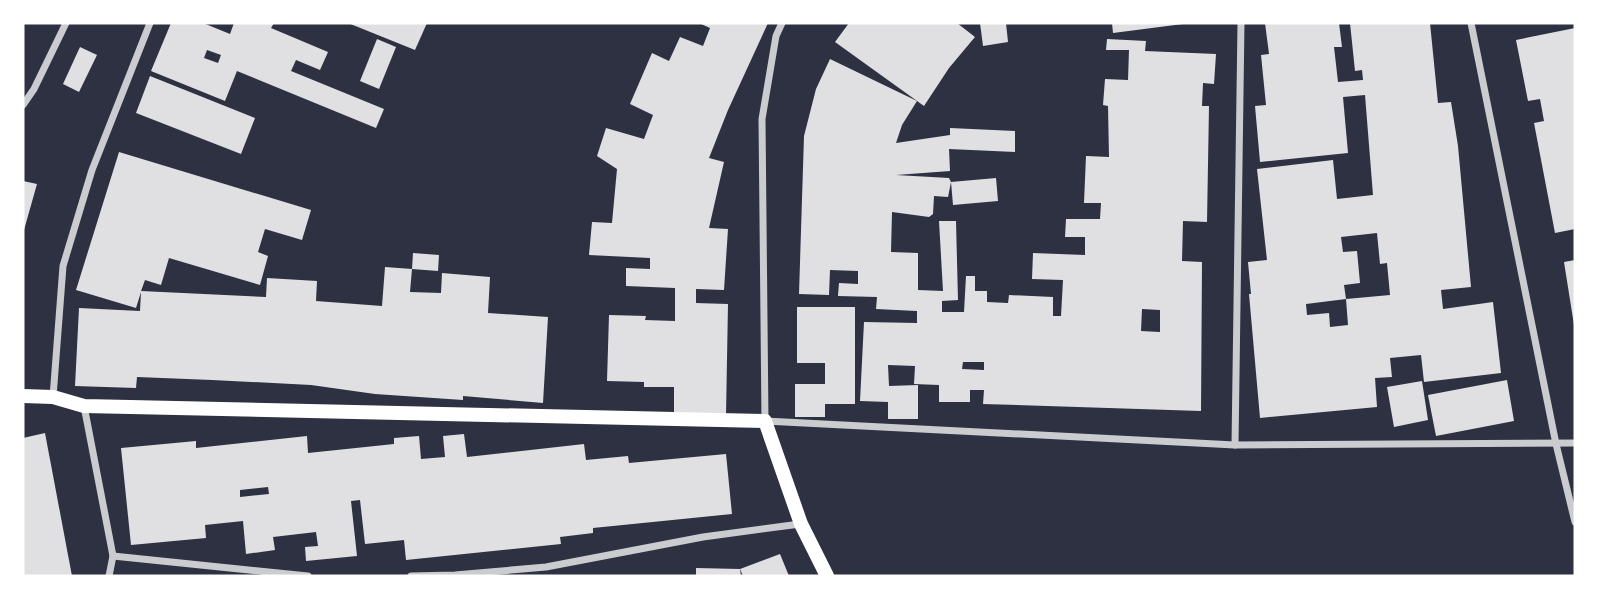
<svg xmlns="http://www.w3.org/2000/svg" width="1598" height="599" viewBox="0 0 1598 599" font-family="'Archivo Narrow',sans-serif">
<rect width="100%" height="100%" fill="#2d3142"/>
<g fill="#e0e0e3" fill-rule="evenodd">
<path d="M171 23H203L230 34 234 23H274L271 28 328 52 320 70 296 60 291 71 384 109 376 128 237 71 225 101 151 71ZM207 50 221 55 218 63 204 58Z"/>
<path d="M348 23H427L415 50Z"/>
<path d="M699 23H768L728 110 709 158 724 162 709 228 728 229 724 290 696 289V303L728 304 726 415 674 414V387H644V382L607 381 609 315 646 316 645 320 675 321V288L626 286V268L650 269V258L589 255 592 222 612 223 617 169 597 156 606 128 644 139 653 115 630 104 652 53 669 61 680 37 703 46 710 28Z"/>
<path d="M849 23H957L975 37 949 68 924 106 835 42Z"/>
<path d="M980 23H1006L1008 42 983 46Z"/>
<path d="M1112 23H1183V24L1113 33Z"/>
<path d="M1265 23H1339L1342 47H1334L1338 82 1363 80 1362 70 1355 71 1350 23H1430L1438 103 1451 102 1458 146 1471 287 1441 290 1443 309 1493 302 1501 373 1424 382 1421 355 1390 358 1392 377 1375 378 1377 407 1260 418 1249 294H1251L1248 262 1267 260 1257 169 1333 160 1337 199 1373 195 1365 95 1343 97 1348 153 1260 162 1255 106 1266 105 1261 55 1269 54ZM1377 233 1380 264 1387 263 1390 295 1346 299 1348 325 1330 327 1329 313 1307 315 1306 304 1346 299 1344 285 1360 283 1357 251 1343 252 1341 237Z"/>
<path d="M1575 28V229L1555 233 1534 123 1544 121 1540 99 1528 101 1516 40Z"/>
<path d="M377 39 396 47 379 89 360 81Z"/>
<path d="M1107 39 1146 41 1145 51 1216 54 1214 84 1203 83 1202 106H1209L1207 222 1183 221 1182 261 1202 262 1201 411 983 404 984 390H970V402H939V385L914 384 915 366 888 365 889 386 918 385V419H888V402L860 401 864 322 917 323V311L876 309 877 297 838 296 839 283 858 284V271L830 270 829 295 799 294 804 136 816 89 830 59 917 101 902 125 896 143 950 135V128L1015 131V152L949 149 950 171 896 175 949 178 951 182 996 178 998 201 953 205 951 182 948 197 934 196 933 214 929 217 892 212 891 252 918 253V290L943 291 939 221H956L958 300 942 301V312H964L966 276H975V291H987V302L1008 303 1009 295 1053 297V316H1061L1063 280 1032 279 1033 253 1085 255V237H1065L1066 219H1100L1101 203H1084L1086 156 1109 157 1108 106 1103 105 1105 79 1128 80 1129 50H1106ZM1142 309 1160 310V332L1141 331ZM963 362H984V370L962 369Z"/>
<path d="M80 47 97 55 79 92 63 84Z"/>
<path d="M150 76 255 118 241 154 136 113Z"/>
<path d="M119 152 311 210 302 240 265 229 258 252 268 256 260 285 169 258 161 285 145 280 141 291 266 297 267 278 317 281 316 301 382 306 385 267 412 269 410 292 441 293 442 273 490 277 488 313 548 317 543 403 463 396V400L375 394 311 385 212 380 137 377 136 388 75 386 79 308 140 311 141 292 136 308 76 290Z"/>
<path d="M23 181 37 184 24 230H23Z"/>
<path d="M413 253 439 255 438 271 412 269Z"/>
<path d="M1575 260V325H1574L1564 262Z"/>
<path d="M797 307H855V404H825V417H795V384H825V363H797Z"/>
<path d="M1507 380 1514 421 1436 436 1428 395Z"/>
<path d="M1422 381 1428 420 1394 427 1387 387Z"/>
<path d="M45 433 72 576H23V438Z"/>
<path d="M464 434 467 457 584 444 586 460 628 456 629 463 726 454 732 514 593 528V533L560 537 561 544 406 560 404 540 365 544 360 500 351 501 357 556 306 561 305 547 318 546 316 532 273 537 275 550 246 554 243 521 205 525 206 538 131 545 121 448 196 441V448L307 436 308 453 394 444V438L419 436 421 459 445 457 443 436ZM268 487 269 494 240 497V490Z"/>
<path d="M780 554 789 576H743L740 569Z"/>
<path d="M696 568 740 569 741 576H696Z"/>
</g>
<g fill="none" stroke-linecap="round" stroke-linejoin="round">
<g stroke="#caccd0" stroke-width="7">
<path d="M782 23 776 36 762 119 765 421 1235 445 1575 443"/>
<path d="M1471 23 1556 444 1575 522"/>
<path d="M23 105 34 89 66 23"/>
<path d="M53 397 63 266 92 170 150 23"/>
<path d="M84 406 113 556 109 576"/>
<path d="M1235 445 1241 23"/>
<path d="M113 556 308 576"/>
<path d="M411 576 455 575 546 567 703 537 800 524"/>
</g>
<path stroke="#fff" stroke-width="14" d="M23 396 53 397 84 406 765 421 801 524 827 576"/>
</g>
<rect width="1598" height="599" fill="none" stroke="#ffffff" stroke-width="49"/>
</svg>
